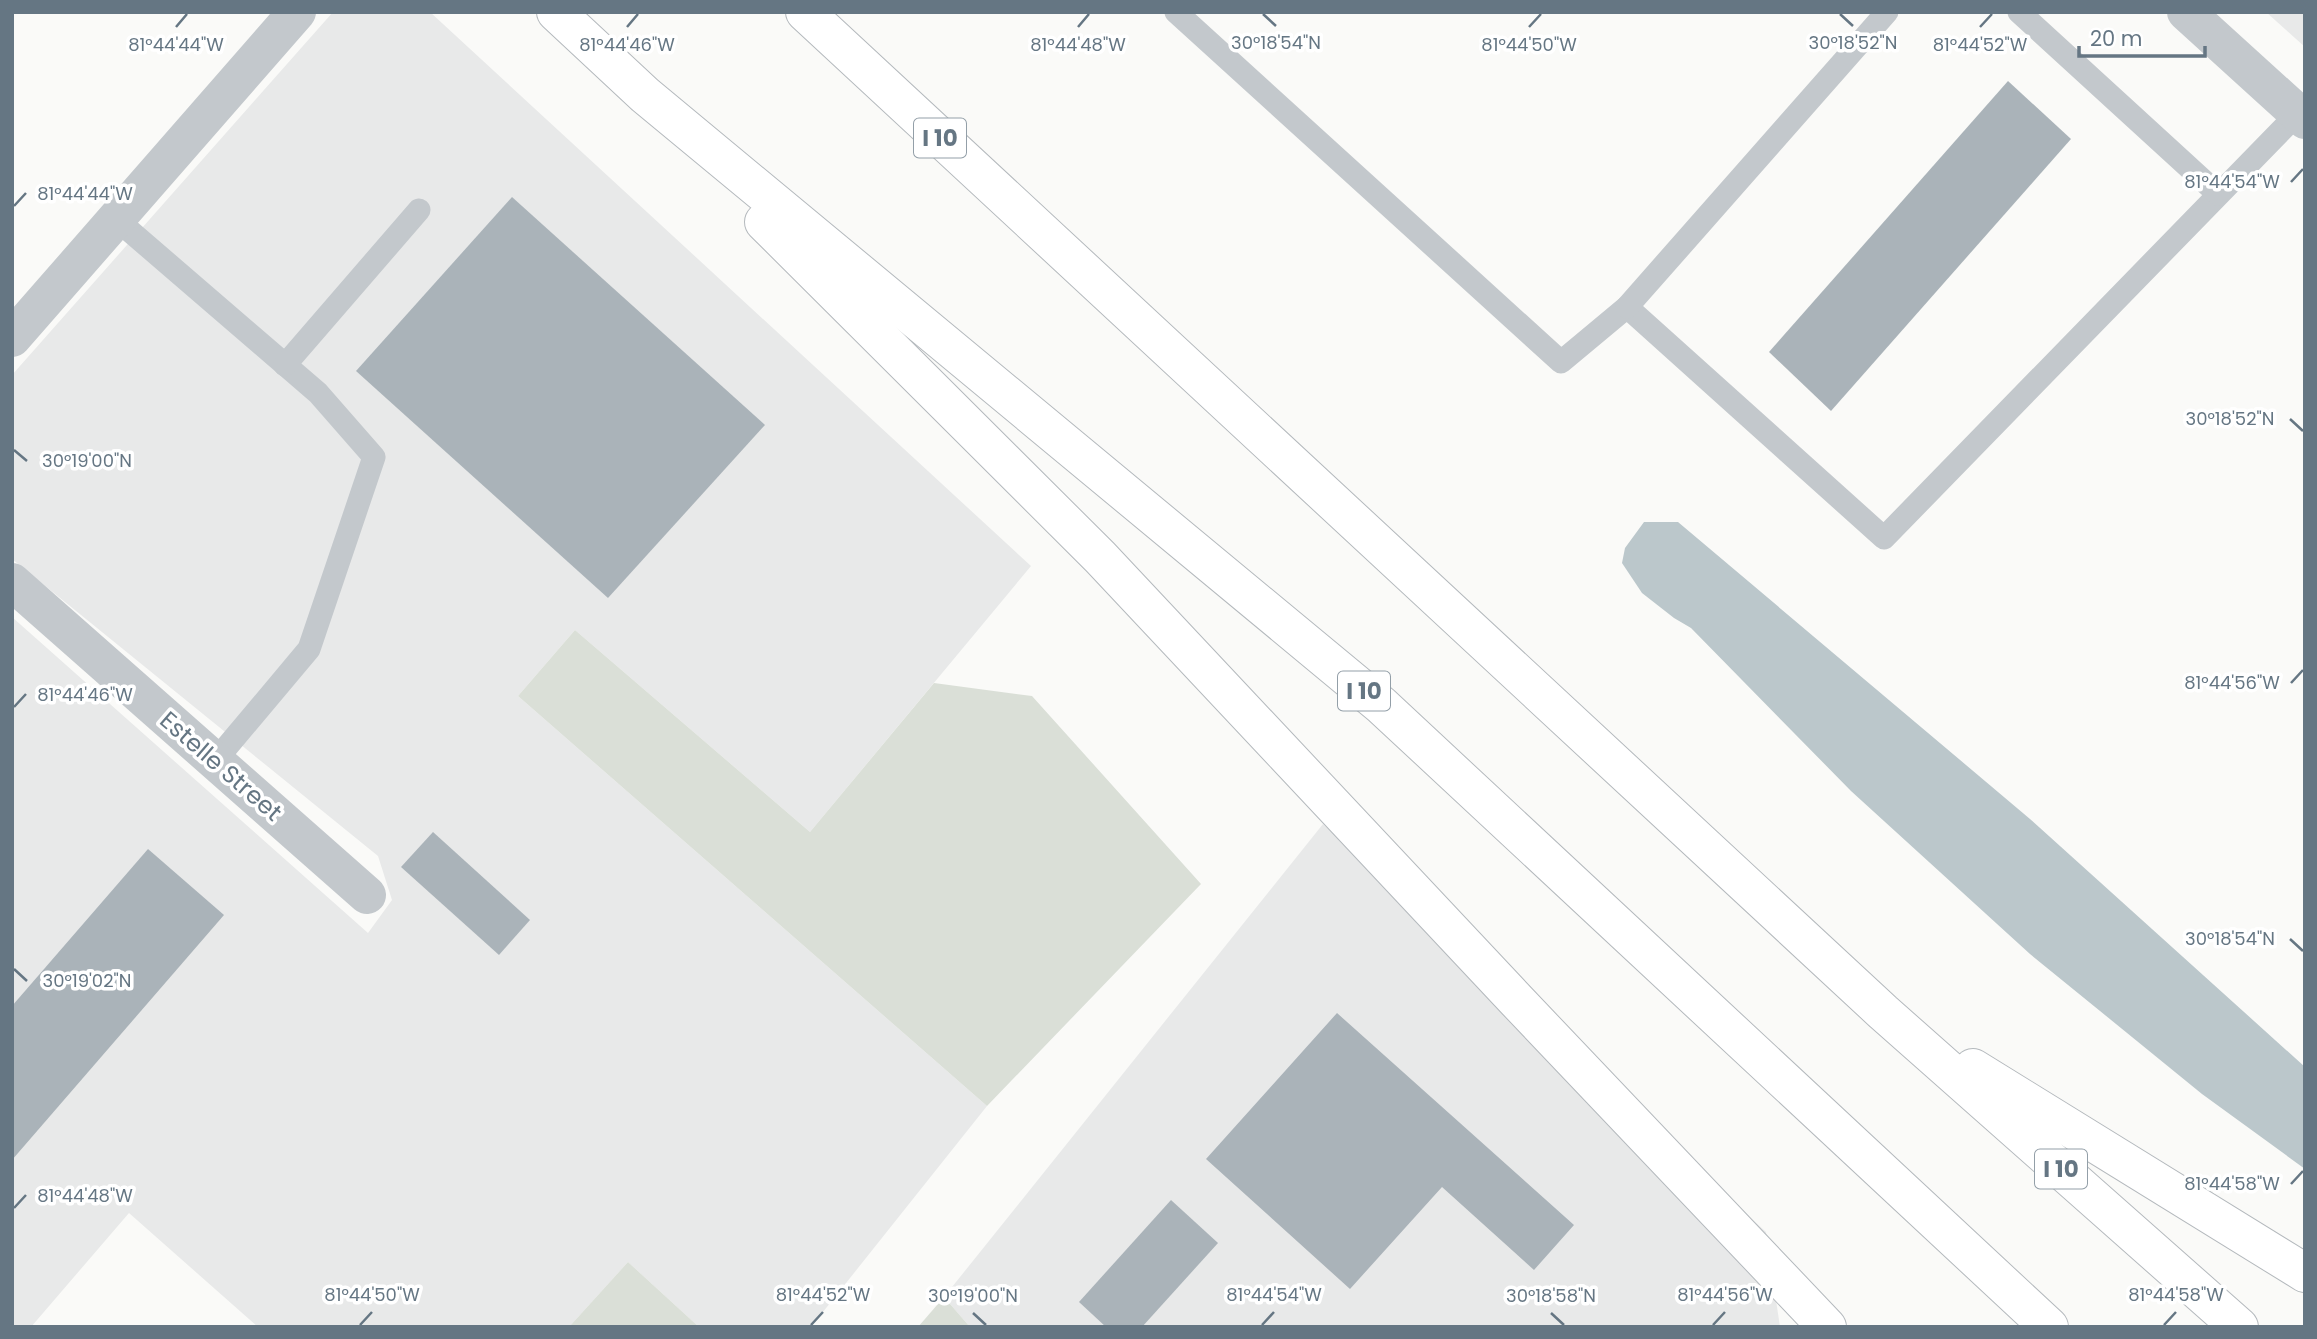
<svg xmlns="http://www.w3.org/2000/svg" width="2317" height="1339" viewBox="0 0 2317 1339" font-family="Poppins,sans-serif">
<rect width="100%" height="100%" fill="#fafaf8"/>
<g fill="#e8e9e9">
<path d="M333 12H430L1031 566 810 832 575 630 518 696 987 1106 811 1327H699L628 1262 569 1327H258L129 1213 31 1327H12V617L368 933 392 900 378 856 12 559V375Z"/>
<path d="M2266 12H2305V47Z"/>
<path d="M1323 824 1766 1232 1780 1327H970L944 1297Z"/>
</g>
<g fill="#dadfd7">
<path d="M575 630 810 832 934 683 1032 696 1201 884 987 1106 518 696Z"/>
<path d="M628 1262 699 1327H569Z"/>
<path d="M944 1297 970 1327H918Z"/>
</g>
<path fill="#bbc7cb" d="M1644 522H1678L2030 819 2305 1067V1169L2202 1094 2030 954 1851 791 1691 628 1674 618 1642 593 1622 563 1625 548Z"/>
<g fill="#aab3b9">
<path d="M2008 81 2071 139 1831 411 1769 352Z"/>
<path d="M512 197 765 425 608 598 356 371Z"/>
<path d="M433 832 530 920 499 955 401 867Z"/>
<path d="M148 849 224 915 12 1160V1006Z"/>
<path d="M1337 1013 1574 1225 1534 1270 1442 1187 1350 1289 1206 1159Z"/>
<path d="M1171 1200 1218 1243 1142 1327H1106L1079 1302Z"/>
</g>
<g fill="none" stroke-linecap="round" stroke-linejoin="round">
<defs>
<g id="motorway">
<path d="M556 12 645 95 1381 705 2049 1327"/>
<path d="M805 12 1883 1012 2239 1327"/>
<path d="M764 222 1100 557 1517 1001 1827 1327"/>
<path d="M1973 1068 2305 1273"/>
</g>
</defs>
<use href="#motorway" stroke="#b4b9bd" stroke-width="40"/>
<g stroke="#c3c8cc" stroke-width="23">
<path d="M1176 12 1561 362 1627 307 1884 538 2305 106"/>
<path d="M2019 12 2218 194"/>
<path d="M116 219 318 393 374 457 309 649 215 761"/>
<path d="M1627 307 1887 12"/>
<path d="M285 365 419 210"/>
</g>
<g stroke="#c3c8cc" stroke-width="38">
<path d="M12 338 297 12"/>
<path d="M12 582 367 895"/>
</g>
<path stroke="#c3c8cc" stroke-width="38" d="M2186 12 2305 120"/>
<use href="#motorway" stroke="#fff" stroke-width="38"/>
</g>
<path fill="none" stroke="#657683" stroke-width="2.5" d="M1263 14 1276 26M1840 14 1853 26M176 27 187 14M627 27 638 14M1078 27 1089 14M1529 27 1541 14M1980 27 1992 14M2291 182 2303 169M14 206 26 193M2290 419 2303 431M14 450 27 461M2291 683 2303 670M14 707 26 694M2290 939 2303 951M14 969 27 981M2291 1184 2303 1171M14 1208 26 1195M973 1313 986 1325M1551 1313 1564 1325M360 1325 372 1312M811 1325 823 1312M1262 1325 1274 1312M1713 1325 1725 1312M2164 1325 2176 1312"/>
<g text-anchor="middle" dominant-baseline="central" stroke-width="7" stroke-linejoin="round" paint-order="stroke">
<g fill="#fff" stroke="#939fa8" stroke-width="2">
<rect x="914" y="118.5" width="52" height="39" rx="5"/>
<rect x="1338" y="671.5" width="52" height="39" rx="5"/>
<rect x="2035" y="1149.5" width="52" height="39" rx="5"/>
</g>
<g font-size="23" font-weight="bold" fill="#657683">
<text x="940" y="138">I 10</text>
<text x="1364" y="691">I 10</text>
<text x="2061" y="1169">I 10</text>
</g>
<g font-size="24" fill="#657683" stroke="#fff">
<text transform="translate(221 766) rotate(41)">Estelle Street</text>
</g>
</g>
<g font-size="18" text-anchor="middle" fill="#657683" stroke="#fff" stroke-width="7" stroke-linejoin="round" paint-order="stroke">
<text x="1276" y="49">30°18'54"N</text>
<text x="1853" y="49">30°18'52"N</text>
<text x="176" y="51">81°44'44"W</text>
<text x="627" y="51">81°44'46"W</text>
<text x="1980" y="51">81°44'52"W</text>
<text x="1078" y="51">81°44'48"W</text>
<text x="1529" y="51">81°44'50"W</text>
<text x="2232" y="188">81°44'54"W</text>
<text x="85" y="200">81°44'44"W</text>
<text x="2230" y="425">30°18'52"N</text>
<text x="87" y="467">30°19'00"N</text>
<text x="2232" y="689">81°44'56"W</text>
<text x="85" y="701">81°44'46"W</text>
<text x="2230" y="945">30°18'54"N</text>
<text x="87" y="987">30°19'02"N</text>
<text x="2232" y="1190">81°44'58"W</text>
<text x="85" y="1202">81°44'48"W</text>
<text x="372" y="1301">81°44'50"W</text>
<text x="823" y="1301">81°44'52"W</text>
<text x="1274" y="1301">81°44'54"W</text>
<text x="1725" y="1301">81°44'56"W</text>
<text x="2176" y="1301">81°44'58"W</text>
<text x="973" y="1302">30°19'00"N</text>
<text x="1551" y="1302">30°18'58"N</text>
</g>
<rect width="2317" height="1339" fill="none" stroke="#657683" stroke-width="28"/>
<path d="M2079 46v10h126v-10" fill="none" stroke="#657683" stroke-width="3.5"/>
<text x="2090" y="46" font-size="21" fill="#657683" stroke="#ffffff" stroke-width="5" paint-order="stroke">20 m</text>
</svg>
